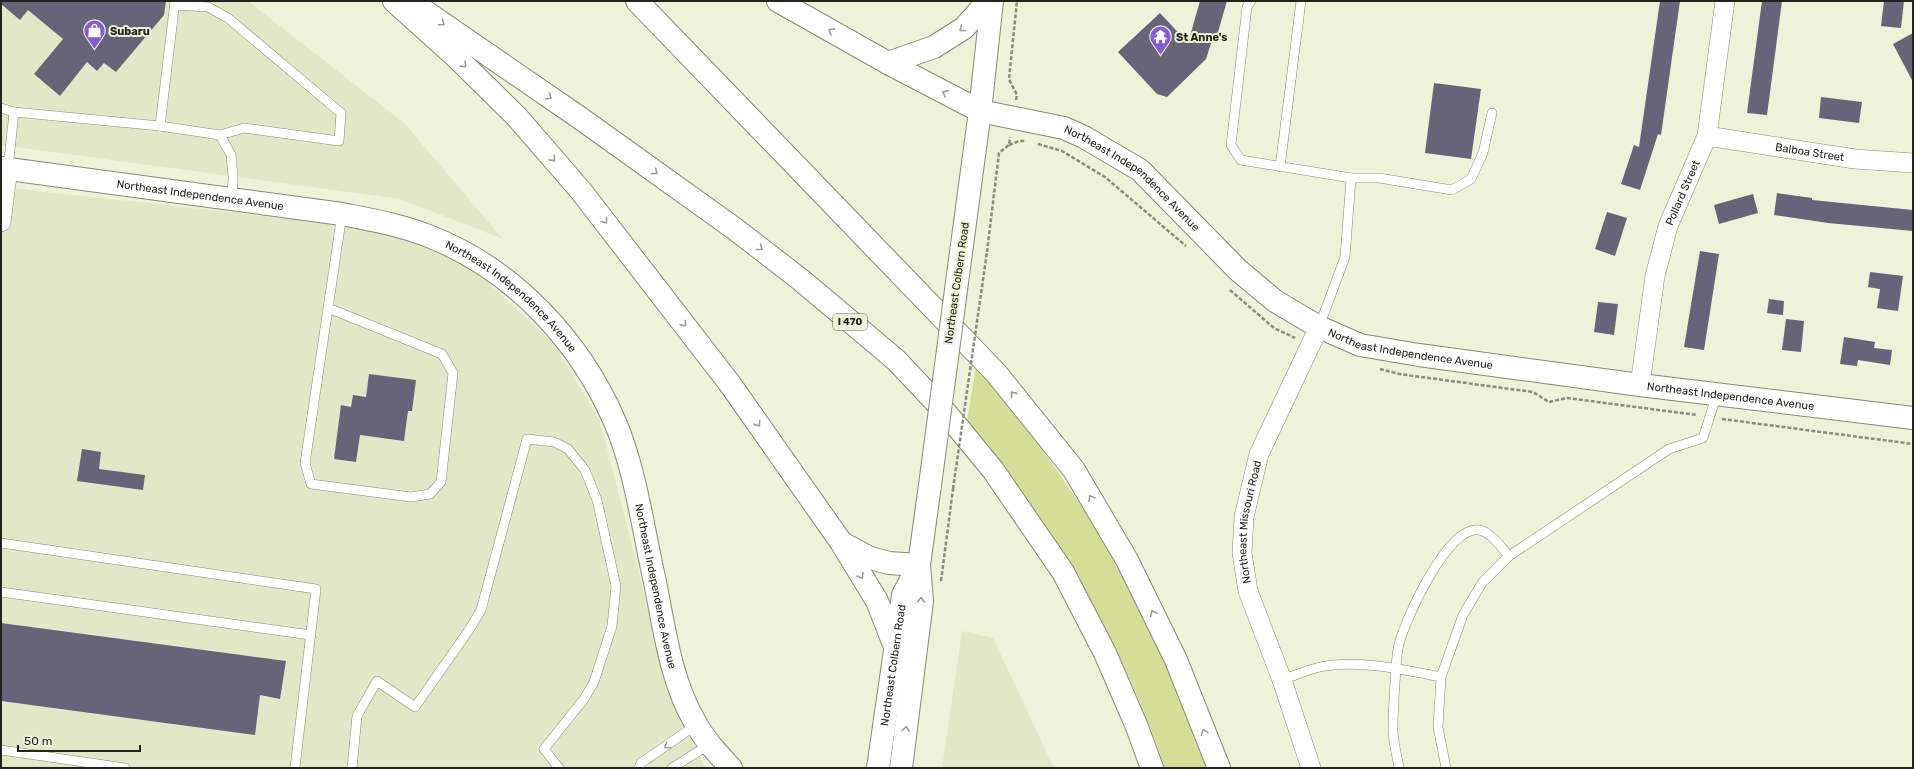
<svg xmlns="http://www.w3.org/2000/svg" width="1914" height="769" viewBox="0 0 1914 769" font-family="Rubik,sans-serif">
<rect width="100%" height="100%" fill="#eef2d9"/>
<g fill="#e2e8c7">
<path d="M1 1H248L404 123 503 239 400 199 1 145Z"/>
<path d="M1 187 382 229 465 261 554 344 600 421 668 686 704 765 708 768H1Z"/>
<path d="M962 631 993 638 1054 768H942Z"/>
</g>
<path fill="#d4de97" d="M976 366 1036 441 1078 501 1123 572 1161 648 1208 768H1164C1158 745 1148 723 1139 700 1111 633 1078 575 1038 515 1016 482 993 450 967 421Z"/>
<g fill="#676378">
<path d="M1 1H166L164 15 116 72 104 63 97 71 87 62 60 96 34 74 63 39 28 10 20 20 1 4Z"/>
<path d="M1200 1H1227L1218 32 1213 37 1206 59 1167 97 1157 94 1118 52 1160 13 1188 43Z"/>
<path d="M1660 1H1680L1661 135 1658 134 1640 190 1621 184 1634 145 1639 147Z"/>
<path d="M1762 1H1782L1767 115 1747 113Z"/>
<path d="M1884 1H1904L1901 28 1881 26Z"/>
<path d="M1913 33V82L1893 44Z"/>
<path d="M1434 83 1481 89 1471 159 1425 153Z"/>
<path d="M1821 97 1862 102 1859 123 1819 118Z"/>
<path d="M1777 193 1812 198V200L1913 210V231L1828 223 1774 215Z"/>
<path d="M1753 194 1758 213 1719 224 1714 205Z"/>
<path d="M1607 212 1627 218 1615 256 1595 249Z"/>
<path d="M1700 251 1719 254 1704 350 1684 347Z"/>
<path d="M1870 272 1903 276 1898 311 1877 308 1880 289 1868 287Z"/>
<path d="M1769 299 1784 301 1783 315 1767 313Z"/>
<path d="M1598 302 1618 304 1614 335 1594 332Z"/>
<path d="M1786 319 1804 321 1801 352 1782 350Z"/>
<path d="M1844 337 1875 342 1874 348 1892 350 1890 365 1858 360 1857 366 1840 364Z"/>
<path d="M369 374 416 380 412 411H408L404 441 360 435 356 462 334 459 341 405 351 407 353 395 366 397Z"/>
<path d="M82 449 101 452 99 469 145 475 143 490 77 481Z"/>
<path d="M1 623 286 661 280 699 260 695 255 735 1 701Z"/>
</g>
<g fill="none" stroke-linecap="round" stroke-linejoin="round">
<defs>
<g id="service">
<path d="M1251 1 1247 7 1231 145 1241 160 1351 178"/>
<path d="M1 108 14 112 160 126 175 1"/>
<path d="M160 126 220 135 244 128 339 141 341 113 228 18 208 7 175 5"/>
<path d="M220 135 231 155 233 177 232 199"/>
<path d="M1280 167 1301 1"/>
<path d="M8 169 14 112"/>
<path d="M328 308 442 354 453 373 441 482 430 494 411 497 311 484 305 463 342 214"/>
<path d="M1319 327 1345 257 1351 178H1379L1452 190 1471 179 1483 153 1492 113"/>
<path d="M1 543 316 589 295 768"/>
<path d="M1509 556 1669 449 1703 438 1717 394"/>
<path d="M1 592 311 635"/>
<path d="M1282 680C1293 676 1305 671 1316 668 1352 658 1405 670 1441 677"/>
<path d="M1 750 125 768"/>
<path d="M352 768 357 716 377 681 415 707 469 630 481 610 527 439 554 442 568 449 585 470 597 500 616 586 612 626 594 682 584 699 544 749 559 768"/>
<path d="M639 768 641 763 696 725"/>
<path d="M672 768 710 744"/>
<path d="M1399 768C1397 755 1393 742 1393 729 1393 714 1394 698 1395 683 1396 671 1396 656 1399 644 1406 618 1448 525 1479 530 1491 532 1501 547 1509 556L1482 583 1463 615 1441 677 1438 727 1446 768"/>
</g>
<g id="minor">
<path id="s1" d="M1707 136 1855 159 1913 163"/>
<path d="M1 222 8 169"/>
<path id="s2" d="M1640 385 1655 276 1668 226 1707 136 1725 1"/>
<path id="s3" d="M1311 768 1282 680 1248 591 1242 553 1244 517 1259 454 1319 327"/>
</g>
<g id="tertiary">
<path id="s4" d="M980 111 1064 128 1084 137 1140 170 1238 270 1275 301 1319 327 1360 345 1419 355 1640 385 1913 418"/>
<path id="s5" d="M1 168 342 214C372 220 402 225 431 237 514 270 580 341 615 422 636 471 643 530 655 582 664 627 671 682 695 722 704 739 718 754 731 768"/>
</g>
<g id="secondary">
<path d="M962 245 980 111 992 1"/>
<path id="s6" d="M878 768 903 595 919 565"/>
<path d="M901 768 922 601 919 565 930 485"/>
</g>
<g id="motorway">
<path d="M394 1 454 55 517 117 581 191 730 384 841 542 877 601 895 647"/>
<path d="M410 1 580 118 735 229 801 280 896 360 946 413 993 470 1063 572 1105 653 1137 727 1152 768"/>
<path d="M637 1 996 373 1074 470 1127 560 1176 660 1219 768"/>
<path d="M778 1 888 63 980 111"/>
<path d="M888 63 934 47 964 28 988 1"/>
<path d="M842 543 870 558 889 563 919 565"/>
</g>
</defs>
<use href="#service" stroke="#878a73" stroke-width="10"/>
<use href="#minor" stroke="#878a73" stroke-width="20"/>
<use href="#tertiary" stroke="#878a73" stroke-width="24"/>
<use href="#secondary" stroke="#878a73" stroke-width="24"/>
<use href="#motorway" stroke="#878a73" stroke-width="24"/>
<g stroke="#8b8d7c" stroke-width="2.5" stroke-dasharray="4 2" stroke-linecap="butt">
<path d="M1016 100 1017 95 1009 79 1017 1"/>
<path d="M1038 144 1062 151 1105 177 1186 246"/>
<path d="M1009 145 1019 141H1026"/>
<path d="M987 252 999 153 1009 145 1010 137"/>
<path d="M1230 290 1274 328 1295 338"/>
<path d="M1380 369 1399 374 1533 392 1549 402 1567 398 1697 415"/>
<path d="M1722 419 1913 444"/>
<path d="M941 581 953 489"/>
</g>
<use href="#service" stroke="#fff" stroke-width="9"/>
<use href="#minor" stroke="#fff" stroke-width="19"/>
<use href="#tertiary" stroke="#fff" stroke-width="22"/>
<use href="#secondary" stroke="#fff" stroke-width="22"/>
<use href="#motorway" stroke="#fff" stroke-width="22"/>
<defs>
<path id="secondary-bridge" d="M930 485 962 245"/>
</defs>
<use href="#secondary-bridge" stroke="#878a73" stroke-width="24" stroke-linecap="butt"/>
<path stroke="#8b8d7c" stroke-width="2.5" stroke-dasharray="4 2" stroke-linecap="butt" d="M953 489 987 252"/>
<use href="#secondary-bridge" stroke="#fff" stroke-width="22"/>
</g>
<defs><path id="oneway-chevron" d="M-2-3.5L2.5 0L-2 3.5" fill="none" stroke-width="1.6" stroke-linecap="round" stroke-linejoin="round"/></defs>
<g stroke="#9c9c98">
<use href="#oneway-chevron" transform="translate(442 23) rotate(35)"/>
<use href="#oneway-chevron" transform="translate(962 29) rotate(143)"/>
<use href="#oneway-chevron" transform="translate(831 31) rotate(-151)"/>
<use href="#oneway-chevron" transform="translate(464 65) rotate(44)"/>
<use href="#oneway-chevron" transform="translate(945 93) rotate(-153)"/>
<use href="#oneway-chevron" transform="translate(549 97) rotate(35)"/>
<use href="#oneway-chevron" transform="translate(553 159) rotate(49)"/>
<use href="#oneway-chevron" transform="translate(655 172) rotate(36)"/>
<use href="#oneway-chevron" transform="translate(605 221) rotate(52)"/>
<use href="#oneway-chevron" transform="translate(760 248) rotate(38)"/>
<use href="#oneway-chevron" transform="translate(684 324) rotate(52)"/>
<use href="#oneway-chevron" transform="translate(1013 394) rotate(-129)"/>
<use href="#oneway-chevron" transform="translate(758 424) rotate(55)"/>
<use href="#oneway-chevron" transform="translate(1091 498) rotate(-120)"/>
<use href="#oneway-chevron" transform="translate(861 576) rotate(59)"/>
<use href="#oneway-chevron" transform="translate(921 600) rotate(-89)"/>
<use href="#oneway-chevron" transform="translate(1153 613) rotate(-116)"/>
<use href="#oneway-chevron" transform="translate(906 729) rotate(-83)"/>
<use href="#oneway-chevron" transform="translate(1204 732) rotate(-111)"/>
<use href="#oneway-chevron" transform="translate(667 746) rotate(145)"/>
</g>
<defs>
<symbol id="shop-pin" viewBox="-11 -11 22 30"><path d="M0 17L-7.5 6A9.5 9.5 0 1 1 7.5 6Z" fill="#835cd6" stroke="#eef2d9"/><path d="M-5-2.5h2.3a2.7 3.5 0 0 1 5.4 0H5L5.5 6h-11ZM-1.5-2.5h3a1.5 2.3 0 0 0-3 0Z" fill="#fff"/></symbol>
<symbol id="temple-pin" viewBox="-11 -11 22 30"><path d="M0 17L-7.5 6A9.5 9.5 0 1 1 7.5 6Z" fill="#835cd6" stroke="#eef2d9"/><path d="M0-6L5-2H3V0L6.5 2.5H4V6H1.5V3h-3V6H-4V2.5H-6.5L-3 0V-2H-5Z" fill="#fff"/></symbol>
</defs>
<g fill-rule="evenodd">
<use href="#shop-pin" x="82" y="18" width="25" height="34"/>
<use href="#temple-pin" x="1148" y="24" width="25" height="34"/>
</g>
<g text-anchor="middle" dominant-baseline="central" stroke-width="4" stroke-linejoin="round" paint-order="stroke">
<rect fill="#eef2d9" stroke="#5f6153" stroke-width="1" x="833" y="314" width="34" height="16" rx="3"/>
<g font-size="10" font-weight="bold" fill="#22231a">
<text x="850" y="322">I 470</text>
</g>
<g font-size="11" font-weight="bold" fill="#22231a" stroke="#eef2d9" text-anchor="start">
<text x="110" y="31">Subaru</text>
<text x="1176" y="37">St Anne's</text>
</g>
<g font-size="11" fill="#22231a" stroke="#eef2d9">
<text stroke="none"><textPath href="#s1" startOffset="104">Balboa Street</textPath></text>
<text stroke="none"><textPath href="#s4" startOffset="171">Northeast Independence Avenue</textPath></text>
<text stroke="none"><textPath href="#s2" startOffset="198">Pollard Street</textPath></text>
<text stroke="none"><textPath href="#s5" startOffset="201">Northeast Independence Avenue</textPath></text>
<text transform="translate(957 283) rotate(-82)">Northeast Colbern Road</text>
<text stroke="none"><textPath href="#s5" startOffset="537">Northeast Independence Avenue</textPath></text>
<text stroke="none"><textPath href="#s4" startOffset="507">Northeast Independence Avenue</textPath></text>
<text stroke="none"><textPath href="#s4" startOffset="831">Northeast Independence Avenue</textPath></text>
<text stroke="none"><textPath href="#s3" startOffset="258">Northeast Missouri Road</textPath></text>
<text stroke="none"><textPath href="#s5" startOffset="873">Northeast Independence Avenue</textPath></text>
<text stroke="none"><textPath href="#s6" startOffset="104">Northeast Colbern Road</textPath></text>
</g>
</g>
<rect width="1914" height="769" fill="none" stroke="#22231a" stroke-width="4"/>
<path d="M18 745v6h122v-6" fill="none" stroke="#22231a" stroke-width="2"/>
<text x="24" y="745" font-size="12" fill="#22231a" stroke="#eef2d9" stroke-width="3" paint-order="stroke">50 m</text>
</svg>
